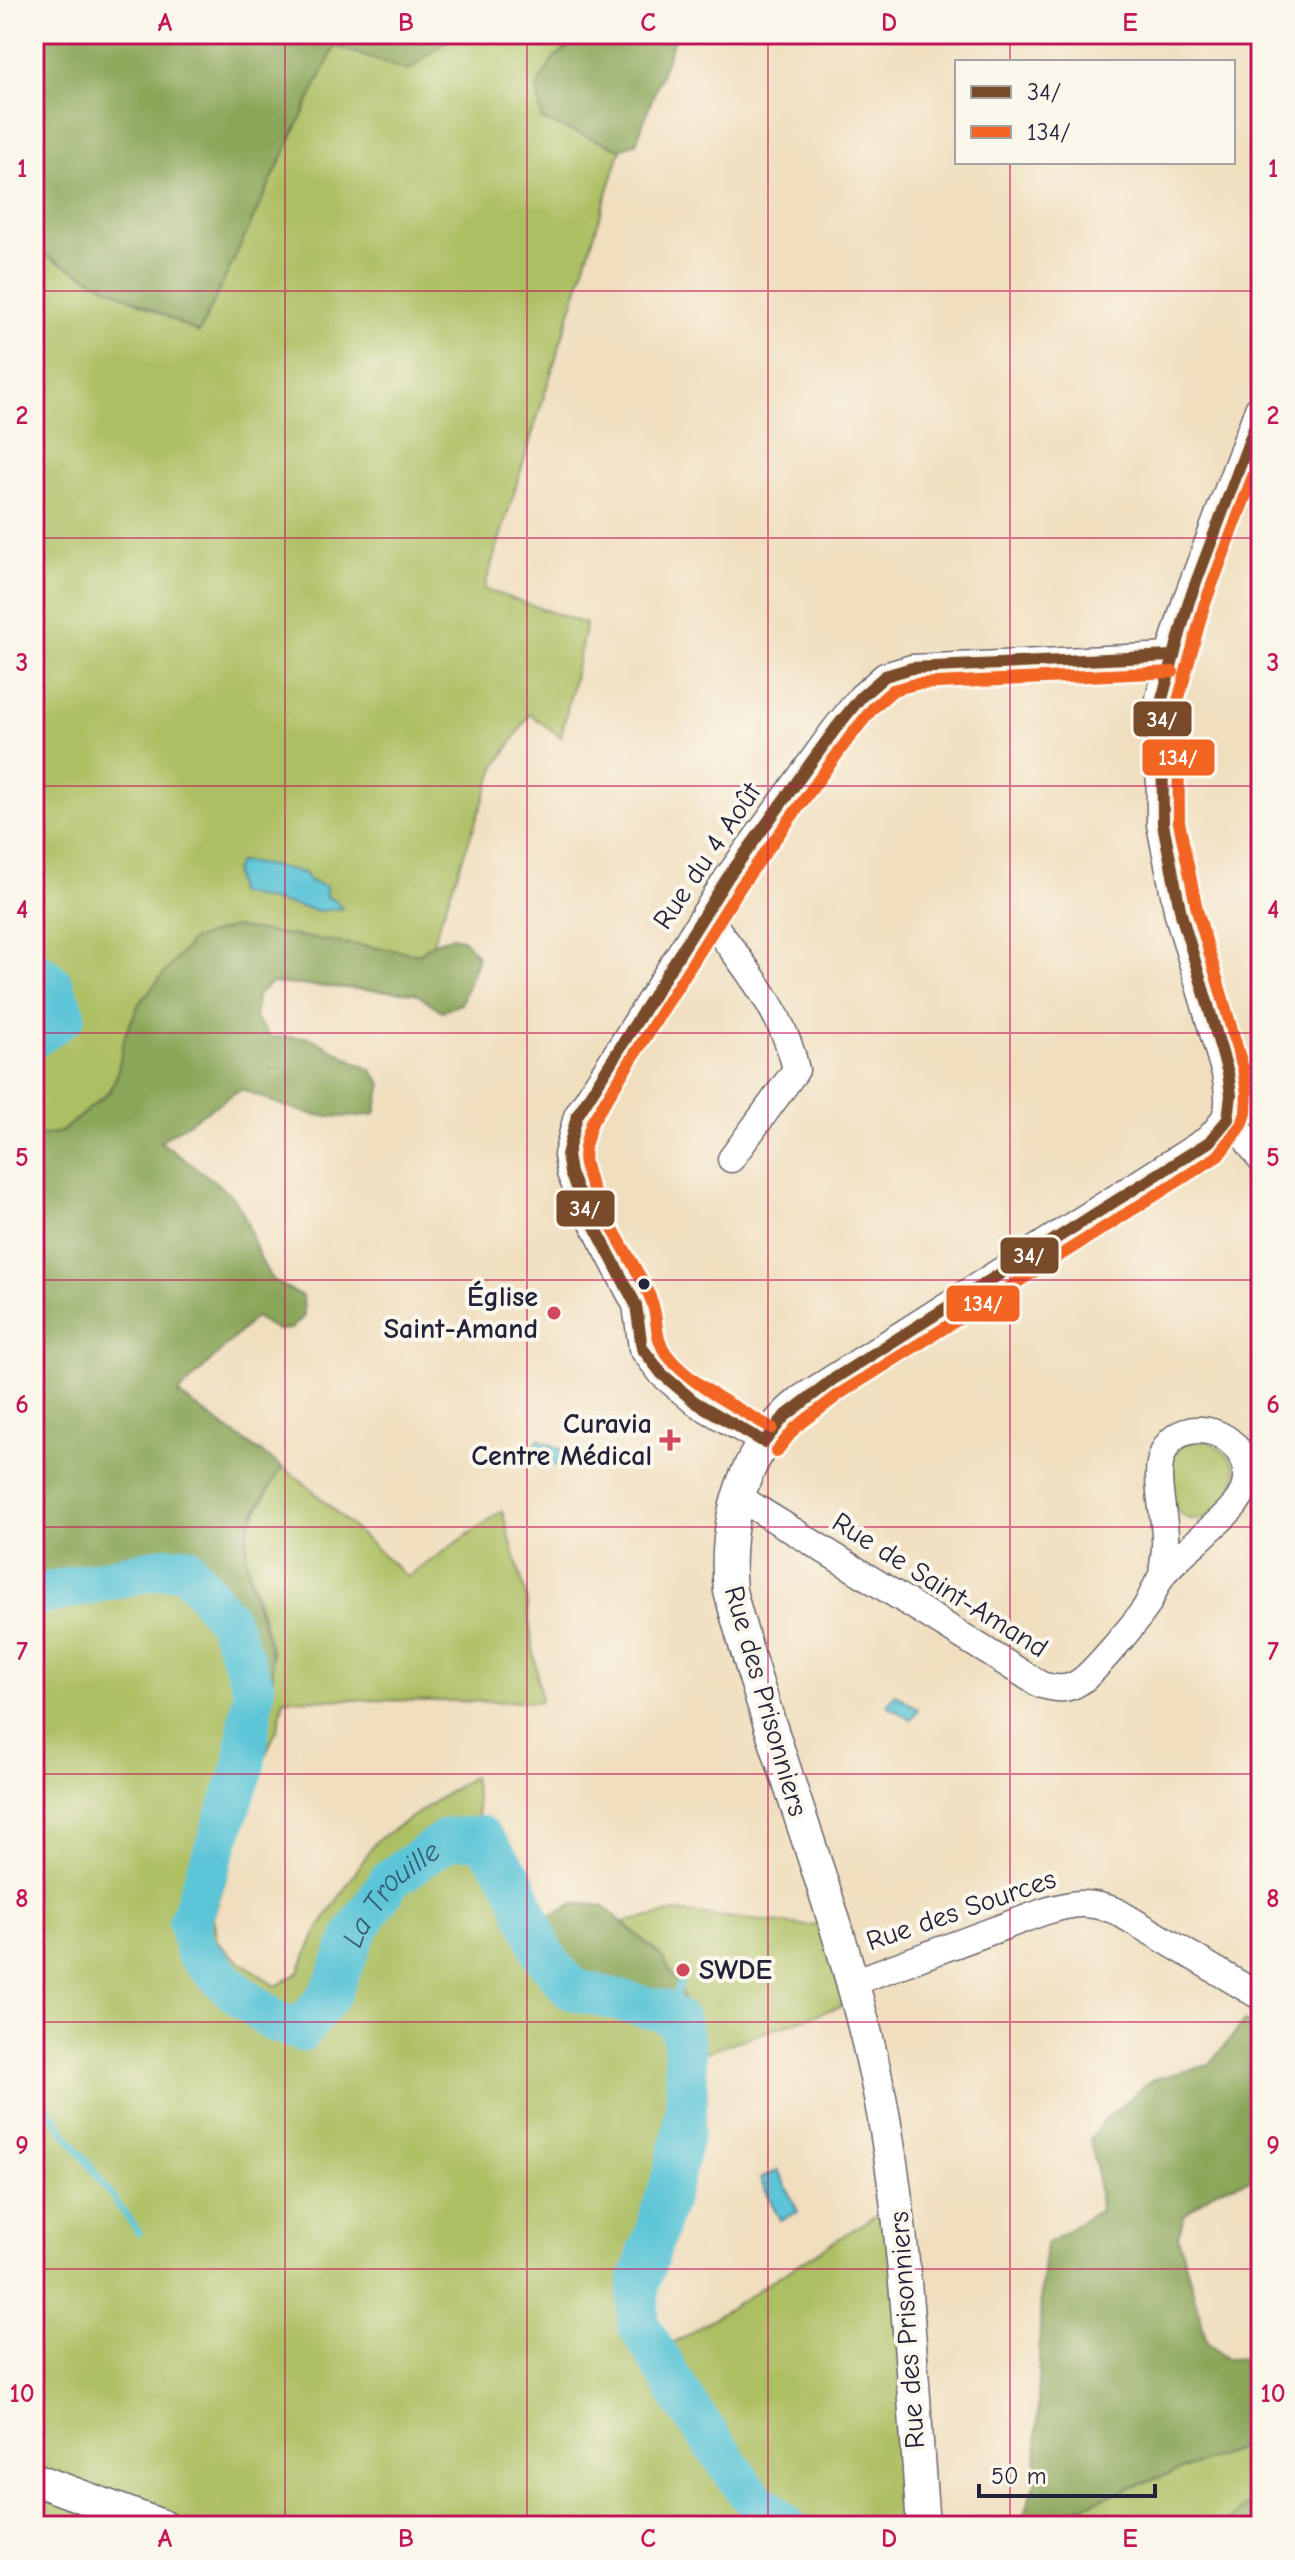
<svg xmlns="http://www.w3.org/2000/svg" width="1295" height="2560" viewBox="0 0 1295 2560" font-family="'Comic Neue',sans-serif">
<rect width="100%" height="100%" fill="#fbf7ec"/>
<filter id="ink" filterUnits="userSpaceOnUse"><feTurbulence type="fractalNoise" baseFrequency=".0125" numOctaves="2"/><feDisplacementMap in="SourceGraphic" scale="16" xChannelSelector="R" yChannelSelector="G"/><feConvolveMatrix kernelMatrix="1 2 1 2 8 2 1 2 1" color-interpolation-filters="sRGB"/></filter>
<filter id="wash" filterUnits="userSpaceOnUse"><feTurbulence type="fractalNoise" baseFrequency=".006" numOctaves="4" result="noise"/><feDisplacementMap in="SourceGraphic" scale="32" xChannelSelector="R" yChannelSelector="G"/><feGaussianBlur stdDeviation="1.8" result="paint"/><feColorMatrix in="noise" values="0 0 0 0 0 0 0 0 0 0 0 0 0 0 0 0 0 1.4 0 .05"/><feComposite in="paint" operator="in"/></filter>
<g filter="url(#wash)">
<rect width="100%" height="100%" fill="#f0debe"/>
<g fill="#adbf63" stroke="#68704f" stroke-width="2">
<path d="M455 34H615L608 37 578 40 542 120 621 149 484 589 586 624 561 737 530 714 495 768 432 944 420 954 233 927 164 976 140 1002 125 1035 117 1075 109 1092 61 1132 34 1137V250L199 333 335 46 408 71Z"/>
<path d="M1208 1441C1220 1448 1235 1457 1236 1473 1237 1491 1213 1521 1194 1520 1163 1517 1158 1451 1190 1442 1195 1440 1203 1441 1208 1441Z"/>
<path d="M282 1467 302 1481 407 1577 502 1511 525 1591 541 1702 284 1699 278 1728 269 1746 213 1918 217 1941 228 1953 276 1986 298 1973 317 1931 376 1841 473 1776 481 1837 513 1879 544 1956 621 2002 663 2011V1958L623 1922 677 1912 811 1926 832 1921 856 2001 685 2059C690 2142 663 2209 638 2287L655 2325 657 2354 898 2201 923 2526H34V1596L105 1580 186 1567 228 1621 253 1686 273 1656 246 1559 249 1525Z"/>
<path d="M1242 2447 1258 2497 1223 2526H1049L1078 2507Z"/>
</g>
<g fill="#8aa659" stroke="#56644a" stroke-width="2">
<path d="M34 34H455L408 71 335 46 199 333 34 250Z"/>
<path d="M615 34H676L636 143 621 149 542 120 537 87 553 59 579 39 608 37Z"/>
<path d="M233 927 419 954 432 944 453 936 464 940 478 957 461 1004 442 1011 415 993 271 983 257 995 255 1019 270 1037H309L371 1070 382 1084 375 1114C315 1123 295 1110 241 1089L160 1141C180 1158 219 1181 234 1199 252 1222 253 1255 272 1278 278 1286 294 1290 303 1297L304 1316 291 1329 277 1330 255 1317 178 1394 282 1467C272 1485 254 1507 249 1527 236 1577 273 1627 273 1678L254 1687 228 1621 186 1567 155 1569 34 1596V1137L61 1132 109 1092 117 1075 125 1035 140 1002 193 939Z"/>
<path d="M574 1903 603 1906 663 1958 682 1992 686 2009 679 2022 663 2011 571 1989 544 1956 537 1937 550 1916Z"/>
<path d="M1245 2021 1256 2030 1261 2029V2053L1252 2134 1258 2177 1216 2190 1185 2214 1178 2236 1207 2342 1226 2359 1261 2358V2437L1242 2447 1078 2507 1049 2526H1020L1036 2480 1041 2289 1046 2244 1100 2210 1097 2170 1090 2139 1107 2118 1151 2080 1209 2065Z"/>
<path d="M1258 2497 1261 2501V2526H1223Z"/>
</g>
<g fill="#5cc5d7" stroke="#3f7489" stroke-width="2">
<path d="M238 862C261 863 283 868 304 873L309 881 326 887V897L335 900 342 908 320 911 237 893 234 872Z"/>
<path d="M538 1439 571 1454V1466L564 1469 531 1454Z"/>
<path d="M895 1694 918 1709 911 1720 887 1705Z"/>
<path d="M778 2170 798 2212 780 2220 760 2179Z"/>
</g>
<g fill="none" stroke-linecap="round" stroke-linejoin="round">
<g stroke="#5cc5d7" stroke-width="7">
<path d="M670 2016 682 1978"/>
<path d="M34 2090 139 2233"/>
</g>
<g stroke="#5cc5d7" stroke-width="42">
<path d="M34 971 51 983 65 1015 34 1037"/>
<path id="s1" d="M34 1596 155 1569 186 1567 228 1621 254 1687 244 1767 189 1922 196 1952 232 1989 274 2021 301 2031 331 1992 357 1930 390 1880 448 1839 481 1837 513 1879 544 1956 571 1989 663 2011 679 2022 684 2044 687 2095 683 2135 673 2176 638 2287V2324L684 2401 748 2492 785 2526"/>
</g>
</g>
</g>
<g filter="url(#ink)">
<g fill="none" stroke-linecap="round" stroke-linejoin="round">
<defs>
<g id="minor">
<path d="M705 913C740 961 784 1011 796 1070L731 1159"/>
<path d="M1230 1116 1261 1160"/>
<path d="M764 1442 695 1402 662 1374 642 1348 636 1305 583 1204 570 1173 567 1155 577 1116 728 877 836 728 861 697 885 676 912 668 1172 656"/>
<path d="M737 1496 1041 1685C1057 1689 1067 1691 1081 1681 1094 1672 1137 1621 1146 1607 1152 1597 1156 1584 1163 1574 1175 1559 1193 1546 1207 1532 1222 1518 1245 1501 1246 1479 1250 1432 1182 1410 1163 1453 1153 1475 1165 1514 1165 1538 1166 1550 1163 1563 1162 1575"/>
<path d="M851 1983 1043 1912C1072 1903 1087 1900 1116 1911L1261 1997"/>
</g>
<g id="tertiary">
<path d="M34 2479 162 2526"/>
<path d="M923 2526C912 2383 907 2238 880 2097 846 1925 775 1761 730 1591 723 1519 744 1449 801 1402L1209 1142C1234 1118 1234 1107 1228 1073L1181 914 1163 824 1162 699 1172 656 1189 601 1261 410"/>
</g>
</defs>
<use href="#minor" stroke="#6a6469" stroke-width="29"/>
<use href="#tertiary" stroke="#6a6469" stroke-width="35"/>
<use href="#minor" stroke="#fff" stroke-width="26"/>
<use href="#tertiary" stroke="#fff" stroke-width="32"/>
<defs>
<g id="bus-1">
<path d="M764 1442 784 1417 832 1380 1209 1142 1228 1119 1231 1095 1228 1073 1181 914 1163 824 1162 699 1189 601 1261 410"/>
<path d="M764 1442 695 1402 662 1374 642 1348 636 1305 583 1204 570 1173 567 1155 577 1116 728 877 836 728 861 697 885 676 912 668 1172 656"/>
</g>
<g id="bus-2">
<path d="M772 1428C739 1409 702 1391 675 1364 649 1338 662 1324 650 1297 632 1256 594 1207 585 1164 582 1151 588 1136 592 1122L741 886 849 738 873 708 893 690 915 684 1173 672"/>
<path d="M776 1452 795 1428 841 1393 1218 1156 1242 1125 1246 1113 1247 1093 1243 1068 1197 910 1179 822 1178 701 1204 606 1261 455"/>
</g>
</defs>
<use href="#bus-1" stroke="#fbf7ec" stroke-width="18"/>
<use href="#bus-2" stroke="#fbf7ec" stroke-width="18"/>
<use href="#bus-1" stroke="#7a4b2a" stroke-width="12"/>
<use href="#bus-2" stroke="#f26522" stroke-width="12"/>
</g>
</g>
<path fill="none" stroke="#c2185b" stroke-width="2" stroke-opacity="0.55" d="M285 34V2526M527 34V2526M768 34V2526M1010 34V62M1010 162V2526M34 291H1261M34 538H1261M34 786H1261M34 1033H1261M34 1280H1261M34 1527H1261M34 1774H1261M34 2022H1261M34 2269H1261"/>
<circle fill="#22223b" stroke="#fbf7ec" stroke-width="3" cx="644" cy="1284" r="7"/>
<g fill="#d1495b" stroke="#fbf7ec" stroke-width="3">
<circle cx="554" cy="1313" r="8"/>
<path d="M666 1428h8v8h8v8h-8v8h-8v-8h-8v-8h8z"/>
<circle cx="683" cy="1970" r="8"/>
</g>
<g text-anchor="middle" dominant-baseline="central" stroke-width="8" stroke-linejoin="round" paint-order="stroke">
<g font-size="28" fill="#22223b" stroke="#fbf7ec">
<text transform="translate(707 856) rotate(-56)">Rue du 4 Août</text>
<text transform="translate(940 1585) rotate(32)">Rue de Saint-Amand</text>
<text transform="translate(766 1701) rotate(74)">Rue des Prisonniers</text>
<text transform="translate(961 1910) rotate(-19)">Rue des Sources</text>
<text transform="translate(907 2330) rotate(-94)">Rue des Prisonniers</text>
</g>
<g font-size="28" font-weight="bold" fill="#22223b" stroke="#fbf7ec" text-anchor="end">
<text x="538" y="1297">Église<tspan x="538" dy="32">Saint-Amand</tspan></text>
<text x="652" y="1424">Curavia<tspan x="652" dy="32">Centre Médical</tspan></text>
<text x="699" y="1970" text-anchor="start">SWDE</text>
</g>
<g font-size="30" font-style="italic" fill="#365b72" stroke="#fbf7ec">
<text stroke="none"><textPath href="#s1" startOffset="870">La Trouille</textPath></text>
</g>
</g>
<g stroke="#fbf7ec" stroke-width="3">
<rect x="1132" y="700" width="61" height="38" rx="8" fill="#7a4b2a"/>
<rect x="1141" y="738" width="75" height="39" rx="8" fill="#f26522"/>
<rect x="555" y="1189" width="61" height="39" rx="8" fill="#7a4b2a"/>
<rect x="999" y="1236" width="61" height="39" rx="8" fill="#7a4b2a"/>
<rect x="945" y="1284" width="76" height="39" rx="8" fill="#f26522"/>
</g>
<g font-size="22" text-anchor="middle" font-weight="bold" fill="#fff">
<text x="1162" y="727">34/</text>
<text x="1178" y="765">134/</text>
<text x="585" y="1216">34/</text>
<text x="1029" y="1263">34/</text>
<text x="983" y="1311">134/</text>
</g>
<rect width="1295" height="2560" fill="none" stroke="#fbf7ec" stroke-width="88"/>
<rect x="955" y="60" width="280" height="104" fill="#fbf7ec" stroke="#a4a2a5" stroke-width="2"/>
<rect x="971" y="86" width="40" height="12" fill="#7a4b2a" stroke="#a4a2a5" stroke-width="2"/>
<text x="1027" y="100" font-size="24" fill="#22223b">34/</text>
<rect x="971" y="126" width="40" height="12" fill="#f26522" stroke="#a4a2a5" stroke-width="2"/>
<text x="1027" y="140" font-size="24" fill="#22223b">134/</text>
<path d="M979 2484v12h176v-12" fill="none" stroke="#22223b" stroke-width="4"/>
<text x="991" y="2484" font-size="24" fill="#22223b" stroke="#fbf7ec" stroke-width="6" paint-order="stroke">50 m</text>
<rect x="44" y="44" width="1207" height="2472" fill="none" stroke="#c2185b" stroke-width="3"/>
<g font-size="26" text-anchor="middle" font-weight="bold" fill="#c2185b">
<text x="165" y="31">A</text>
<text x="406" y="31">B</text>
<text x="648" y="31">C</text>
<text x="889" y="31">D</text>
<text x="1130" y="31">E</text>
<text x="22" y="177">1</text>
<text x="1273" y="177">1</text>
<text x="22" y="424">2</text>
<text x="1273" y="424">2</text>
<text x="22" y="671">3</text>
<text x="1273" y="671">3</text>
<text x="22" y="918">4</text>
<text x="1273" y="918">4</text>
<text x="22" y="1166">5</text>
<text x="1273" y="1166">5</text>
<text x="22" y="1413">6</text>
<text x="1273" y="1413">6</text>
<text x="22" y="1660">7</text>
<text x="1273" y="1660">7</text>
<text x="22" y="1907">8</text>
<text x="1273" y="1907">8</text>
<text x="22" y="2154">9</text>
<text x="1273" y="2154">9</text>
<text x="22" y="2402">10</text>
<text x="1273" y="2402">10</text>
<text x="165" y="2547">A</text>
<text x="406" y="2547">B</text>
<text x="648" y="2547">C</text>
<text x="889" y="2547">D</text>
<text x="1130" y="2547">E</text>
</g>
</svg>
